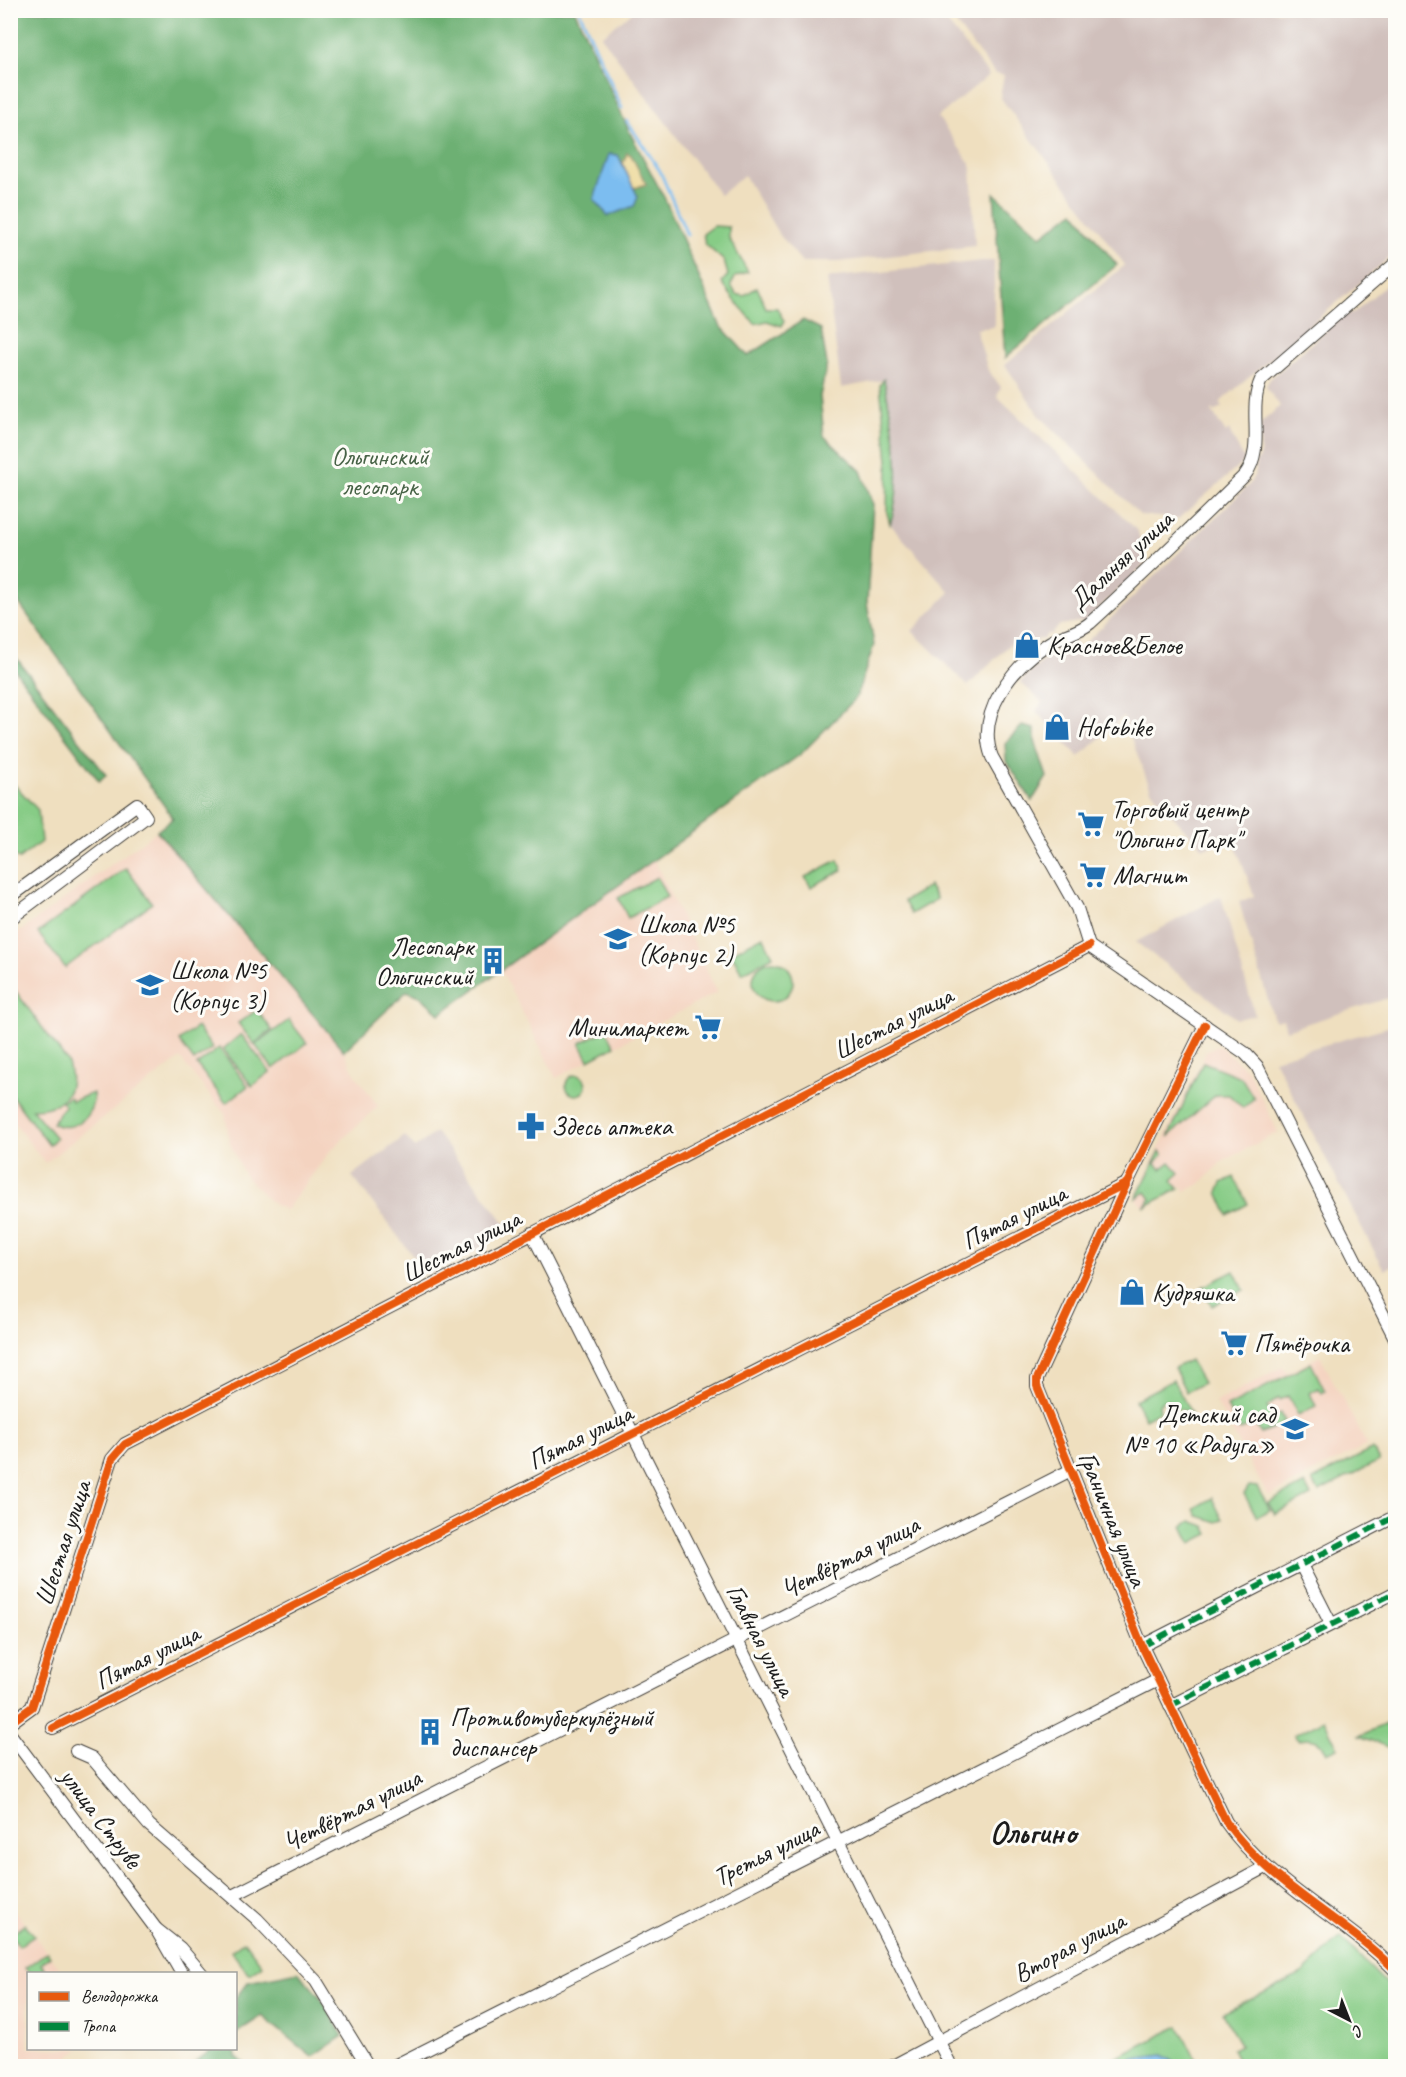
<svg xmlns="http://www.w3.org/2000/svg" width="1406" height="2077" viewBox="0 0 1406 2077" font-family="Caveat,sans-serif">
<rect width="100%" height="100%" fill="#fdfcf7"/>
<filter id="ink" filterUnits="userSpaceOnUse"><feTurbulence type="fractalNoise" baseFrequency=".0167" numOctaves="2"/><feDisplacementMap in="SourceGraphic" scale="12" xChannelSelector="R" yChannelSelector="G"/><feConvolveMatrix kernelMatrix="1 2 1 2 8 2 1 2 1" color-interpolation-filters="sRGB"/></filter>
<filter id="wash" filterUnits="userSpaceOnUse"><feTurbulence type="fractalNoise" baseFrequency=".008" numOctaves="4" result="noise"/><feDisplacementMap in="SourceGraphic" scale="24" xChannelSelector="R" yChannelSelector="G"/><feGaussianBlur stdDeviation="1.35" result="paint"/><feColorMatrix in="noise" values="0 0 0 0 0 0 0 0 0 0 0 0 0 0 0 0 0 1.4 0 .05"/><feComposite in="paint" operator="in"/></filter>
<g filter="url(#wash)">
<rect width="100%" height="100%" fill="#efdfbf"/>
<g fill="#f4d3c0">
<path d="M157 831 344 1051 355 1074 378 1106 331 1150 286 1210 273 1204 245 1176 230 1144 225 1114 180 1058 45 1163 11 1119V938Z"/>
<path d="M654 860 717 992 556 1078 501 970Z"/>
<path d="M1215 1046 1221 1047 1248 1071 1278 1132 1220 1163 1200 1184 1185 1191 1182 1186 1143 1207 1135 1198 1206 1052Z"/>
<path d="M1320 1356 1367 1445 1268 1496 1216 1402 1283 1367 1287 1373Z"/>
<path d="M10 1905 63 1973 28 1974V2048L80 2049 55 2066H11Z"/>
</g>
<g fill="#d0c0bc">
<path d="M635 10 938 11 989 75 938 117 971 165 975 246 838 262H802L778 233 744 175 720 195 601 36Z"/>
<path d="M946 11H1395V253L1219 403 1222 407 1215 412 1211 410 1226 433 1229 430 1245 461 1178 519 1140 515 1039 415 1005 365 1125 265 1000 97 1004 75 995 74Z"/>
<path d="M982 261H994V327L976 329 988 370 1001 387 997 396 1138 531 1145 564 1085 621 1060 625 1050 635 1048 633 1042 640 1039 638 1022 656 1010 644 968 686 912 631 950 592 890 524 897 495 884 380 841 388 827 278Z"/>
<path d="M1395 277V996L1286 1030 1283 1019 1276 1021 1273 1017 1239 902 1254 896 1234 841 1203 848 1179 823 1151 790 1123 717 1079 757 1036 711 1042 702 1020 682 1069 637 1080 648 1249 485 1256 472V461L1260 458 1261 423 1280 406 1268 390 1266 386 1270 379 1344 315 1354 313Z"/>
<path d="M1221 896 1255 1015 1237 1019 1136 942Z"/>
<path d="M1395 1025 1396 1264 1384 1270 1274 1059Z"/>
<path d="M436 1132 508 1227 487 1244 427 1274 352 1176 405 1136 415 1148Z"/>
</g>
<g fill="#87cc86" stroke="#527451" stroke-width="1.5">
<path d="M714 226 729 227V238L748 272 736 276 731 285 736 294 744 296 757 287 766 308H777L784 321 782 326 767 321 755 324C744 309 731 299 722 282L728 275 724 261 705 244 703 234Z"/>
<path d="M884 379C893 429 906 475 890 524L887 513 888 461 880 385Z"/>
<path d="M11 781 38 810 41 842 19 859 11 855Z"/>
<path d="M838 860 843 870 811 887 805 877Z"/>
<path d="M126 868 152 903 65 968 38 933Z"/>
<path d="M657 877 667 897 628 918 618 898Z"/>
<path d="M929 886 937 899 911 914 904 901Z"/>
<path d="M763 936 773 956 742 973 731 953Z"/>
<circle cx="773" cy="981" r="20"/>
<path d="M11 985 67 1061C78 1091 63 1109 32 1109L56 1138 49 1145 11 1095Z"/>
<path d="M257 1010 272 1030 254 1044 238 1023Z"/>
<path d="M289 1020 307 1043 273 1069 255 1045Z"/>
<path d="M197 1027 212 1048 194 1061 179 1041Z"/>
<path d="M606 1030 615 1046 589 1060 580 1043Z"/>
<path d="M241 1034 270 1072 252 1086 223 1049Z"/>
<path d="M219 1048 248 1086 226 1103 197 1065Z"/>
<path d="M1203 1062 1241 1077 1254 1098 1243 1108 1229 1095H1216L1168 1137Z"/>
<circle cx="576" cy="1085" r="10"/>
<path d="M93 1093C96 1115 73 1135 52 1123L65 1106 62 1102 69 1097 72 1101Z"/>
<path d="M1160 1151 1163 1155 1155 1163 1161 1169 1170 1162 1180 1173 1172 1180 1179 1189 1144 1207 1151 1199 1146 1192 1136 1198Z"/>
<path d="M1234 1177 1248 1204 1228 1215 1218 1192 1222 1183Z"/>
<path d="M1234 1271 1244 1290 1212 1306 1202 1287Z"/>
<path d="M1190 1360 1203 1383 1186 1392 1174 1368Z"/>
<path d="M1311 1363 1325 1391 1322 1393 1319 1388 1310 1393 1316 1406 1298 1415 1288 1396 1280 1400 1279 1398 1267 1407 1273 1417 1281 1413 1285 1422 1261 1434 1254 1423 1240 1431 1227 1407Z"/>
<path d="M1173 1380 1191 1413 1172 1407 1168 1401 1164 1400 1159 1404 1160 1411 1145 1419 1135 1400Z"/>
<path d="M1373 1449 1379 1461 1319 1492 1313 1480Z"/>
<path d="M1305 1484 1311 1496 1275 1514 1268 1503Z"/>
<path d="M1249 1486 1257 1487 1270 1510 1257 1517 1244 1494Z"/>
<path d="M1212 1498 1223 1520 1217 1522 1198 1516 1194 1508Z"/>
<path d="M1191 1521 1205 1526 1209 1534 1191 1543 1183 1526Z"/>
<path d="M1324 1720 1338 1748 1327 1753C1320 1739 1313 1738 1298 1740L1294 1735Z"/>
<path d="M1395 1720V1750L1359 1736Z"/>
<path d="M25 1924 34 1935 19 1946 11 1935Z"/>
<path d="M1341 1937 1395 1993V2016L1391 2019 1395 2026V2055L1373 2066H1241L1232 2049 1240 2045 1223 2013 1302 1974Z"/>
<path d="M244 1941 262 1965 249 1974 231 1951Z"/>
<path d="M47 1952 50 1956 41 1964 46 1971 29 1973 25 1968Z"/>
<path d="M1179 2026 1199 2066H1103L1102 2065Z"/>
</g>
<g fill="#6db073" stroke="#446648" stroke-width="1.5">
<path d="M10 11H575L630 133 665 199 720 325 748 356 803 320 821 329 827 364 820 396 824 436 861 471 873 504 867 603 874 645 856 698 801 754 440 1014 420 996 407 991 344 1051 157 831 173 818 11 592Z"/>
<path d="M994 193 1041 236 1074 211 1117 265 1005 358Z"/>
<path d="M11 651 106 775 99 781 11 665Z"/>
<path d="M1022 726 1035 729V741L1047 777 1032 801 1006 760 1005 743Z"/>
<path d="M298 1972 321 1998 343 2036 312 2057 262 2016 236 2033V1997L248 1982Z"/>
<path d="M212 2049H235L236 2057 248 2066H191Z"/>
</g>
<path fill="#eeda9e" stroke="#857b5d" stroke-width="1.5" d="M627 153 631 155 646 184 635 188 631 186 623 163Z"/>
<g fill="#7bbdf0" stroke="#4c6c86" stroke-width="1.5">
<path d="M609 154 618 155 638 197 634 206 608 216 594 199Z"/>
<path d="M1163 2055 1180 2066H1124L1134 2059Z"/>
</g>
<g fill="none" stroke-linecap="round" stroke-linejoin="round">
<g stroke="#7bbdf0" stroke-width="3">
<path d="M579 10 622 108"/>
<path d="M627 121 660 171 687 235"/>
</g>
</g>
</g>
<g filter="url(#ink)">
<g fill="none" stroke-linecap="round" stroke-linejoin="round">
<defs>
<g id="minor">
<path d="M10 897 137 804 146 817 10 919"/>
<path d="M1089 946 1077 908 992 757C975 713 1013 666 1049 643 1062 635 1078 633 1090 623 1143 575 1194 525 1245 475 1266 447 1247 410 1261 380L1396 263"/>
<path d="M1089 946 1245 1053 1257 1066 1396 1340"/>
<path d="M1205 1025 1127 1183 1037 1379V1386L1142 1646 1226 1822C1268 1883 1344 1918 1396 1971"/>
<path d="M532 1233 951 2066"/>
<path d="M1301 1565 1331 1624"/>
<path d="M1142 1646 1396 1516"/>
<path d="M1170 1706 1396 1592"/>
<path d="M10 1723 32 1707 112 1459 125 1444 1089 946"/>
<path d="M53 1728 1127 1183"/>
<path d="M10 1734 156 1929"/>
<path d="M76 1751 92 1758 149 1825 257 1919 316 1981 368 2066"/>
<path d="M232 1896 1071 1470"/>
<path d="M182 1974 156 1929 180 1948 202 1974"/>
<path d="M394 2066 1158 1680"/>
<path d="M893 2066 1266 1867"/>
<path d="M1394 2066H1396"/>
</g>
</defs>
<use href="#minor" stroke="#3c3934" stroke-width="14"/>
<use href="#minor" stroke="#fff" stroke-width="12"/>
<g stroke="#00873e" stroke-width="6" stroke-dasharray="12 6" stroke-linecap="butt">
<path d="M1142 1646 1396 1516"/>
<path d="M1170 1706 1396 1592"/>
</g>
<defs>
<g id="cycleway">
<path d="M1205 1025 1127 1183 1037 1379V1386L1142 1646 1226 1822C1268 1883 1344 1918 1396 1971"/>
<path d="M10 1723 32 1707 112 1459 125 1444 1089 946"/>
<path d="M53 1728 1127 1183"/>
</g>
</defs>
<use href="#cycleway" stroke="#fdfcf7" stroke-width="11"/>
<use href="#cycleway" stroke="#e8590c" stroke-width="8"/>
</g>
</g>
<defs>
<symbol id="shop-bare" viewBox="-9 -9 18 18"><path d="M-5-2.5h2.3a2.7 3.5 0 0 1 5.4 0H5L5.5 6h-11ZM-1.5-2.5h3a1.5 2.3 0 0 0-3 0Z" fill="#1f6fb2" stroke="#fdfcf7" stroke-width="2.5" paint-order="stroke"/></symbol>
<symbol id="supermarket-bare" viewBox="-9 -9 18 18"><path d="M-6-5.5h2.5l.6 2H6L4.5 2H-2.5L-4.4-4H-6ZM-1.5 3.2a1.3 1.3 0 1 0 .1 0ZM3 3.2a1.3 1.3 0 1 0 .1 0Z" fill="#1f6fb2" stroke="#fdfcf7" stroke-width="2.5" paint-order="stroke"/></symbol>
<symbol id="school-bare" viewBox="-9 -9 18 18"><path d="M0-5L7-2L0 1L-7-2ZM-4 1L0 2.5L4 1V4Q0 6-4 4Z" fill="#1f6fb2" stroke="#fdfcf7" stroke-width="2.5" paint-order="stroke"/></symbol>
<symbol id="building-bare" viewBox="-9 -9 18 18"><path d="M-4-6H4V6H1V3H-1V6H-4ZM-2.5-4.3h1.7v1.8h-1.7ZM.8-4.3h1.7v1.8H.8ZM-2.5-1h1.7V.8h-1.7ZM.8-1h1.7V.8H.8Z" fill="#1f6fb2" stroke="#fdfcf7" stroke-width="2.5" paint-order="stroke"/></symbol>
<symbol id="pharmacy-bare" viewBox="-9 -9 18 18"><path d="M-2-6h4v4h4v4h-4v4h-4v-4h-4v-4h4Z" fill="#1f6fb2" stroke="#fdfcf7" stroke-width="2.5" paint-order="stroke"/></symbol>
</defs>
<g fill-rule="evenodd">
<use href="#shop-bare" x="1008" y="626" width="38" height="38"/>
<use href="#shop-bare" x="1038" y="708" width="38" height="38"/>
<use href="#supermarket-bare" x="1072" y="805" width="38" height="38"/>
<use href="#supermarket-bare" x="1074" y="856" width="38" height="38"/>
<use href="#school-bare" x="599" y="920" width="38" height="38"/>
<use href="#building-bare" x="474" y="942" width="38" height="38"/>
<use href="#school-bare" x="131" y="966" width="38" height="38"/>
<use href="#supermarket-bare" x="689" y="1008" width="38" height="38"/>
<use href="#pharmacy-bare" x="512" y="1107" width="38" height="38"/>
<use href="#shop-bare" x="1113" y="1273" width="38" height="38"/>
<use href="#supermarket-bare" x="1215" y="1324" width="38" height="38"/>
<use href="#school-bare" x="1276" y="1410" width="38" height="38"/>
<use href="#building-bare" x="411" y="1713" width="38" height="38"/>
</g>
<g text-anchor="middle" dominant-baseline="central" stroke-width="6" stroke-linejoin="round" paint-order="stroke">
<g font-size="26" fill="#476246" stroke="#fdfcf7">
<text x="380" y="456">Ольгинский<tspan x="380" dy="30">лесопарк</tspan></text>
</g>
<g font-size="26" fill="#1c1c1c" stroke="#fdfcf7">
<text transform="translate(1121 560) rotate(-43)">Дальняя улица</text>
<text transform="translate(893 1023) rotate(-27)">Шестая улица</text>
<text transform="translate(1014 1217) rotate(-27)">Пятая улица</text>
<text transform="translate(461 1246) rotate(-27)">Шестая улица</text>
<text transform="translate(580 1437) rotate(-27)">Пятая улица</text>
<text transform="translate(1113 1519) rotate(68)">Граничная улица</text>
<text transform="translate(63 1543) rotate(-72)">Шестая улица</text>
<text transform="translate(850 1557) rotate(-27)">Четвёртая улица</text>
<text transform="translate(761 1640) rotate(63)">Главная улица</text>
<text transform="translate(147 1657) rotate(-27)">Пятая улица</text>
<text transform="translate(352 1810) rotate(-27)">Четвёртая улица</text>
<text transform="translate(101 1818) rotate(53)">улица Струве</text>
<text transform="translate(766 1853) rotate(-27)">Третья улица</text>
<text transform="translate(1069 1947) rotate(-28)">Вторая улица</text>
</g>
<g font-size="26" fill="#1c1c1c" stroke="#fdfcf7" text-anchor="start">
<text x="1047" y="645">Красное&amp;Белое</text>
<text x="1077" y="727">Hofobike</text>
<text x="1111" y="809">Торговый центр<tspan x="1111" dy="30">"Ольгино Парк"</tspan></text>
<text x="1113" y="875">Магнит</text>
<text x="638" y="924">Школа №5<tspan x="638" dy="30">(Корпус 2)</tspan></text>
<text x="473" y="946" text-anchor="end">Лесопарк<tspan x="473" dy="30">Ольгинский</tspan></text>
<text x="170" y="970">Школа №5<tspan x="170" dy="30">(Корпус 3)</tspan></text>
<text x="688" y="1027" text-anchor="end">Минимаркет</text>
<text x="551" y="1126">Здесь аптека</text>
<text x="1152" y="1292">Кудряшка</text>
<text x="1254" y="1343">Пятёрочка</text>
<text x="1275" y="1414" text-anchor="end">Детский сад<tspan x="1275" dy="30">№ 10 «Радуга»</tspan></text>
<text x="450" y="1717">Противотуберкулёзный<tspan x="450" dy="30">диспансер</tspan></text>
</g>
<g font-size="32" font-weight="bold" fill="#1c1c1c" stroke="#fdfcf7">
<text x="1033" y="1832">Ольгино</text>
</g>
</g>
<rect width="1406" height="2077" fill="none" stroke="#fdfcf7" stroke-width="36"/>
<rect x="27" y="1972" width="210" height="78" fill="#fdfcf7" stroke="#a3a29f" stroke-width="1.5"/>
<rect x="39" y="1992" width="30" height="9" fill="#e8590c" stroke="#a3a29f" stroke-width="1.5"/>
<text x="81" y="2002" font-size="18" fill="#1c1c1c">Велодорожка</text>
<rect x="39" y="2022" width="30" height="9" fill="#00873e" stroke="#a3a29f" stroke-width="1.5"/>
<text x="81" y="2032" font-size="18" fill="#1c1c1c">Тропа</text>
<g transform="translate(1349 2020) rotate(138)" stroke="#fdfcf7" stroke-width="4.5" paint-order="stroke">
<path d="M0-4.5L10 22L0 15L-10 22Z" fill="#1c1c1c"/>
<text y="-9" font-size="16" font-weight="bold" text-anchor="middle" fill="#1c1c1c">С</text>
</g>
</svg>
